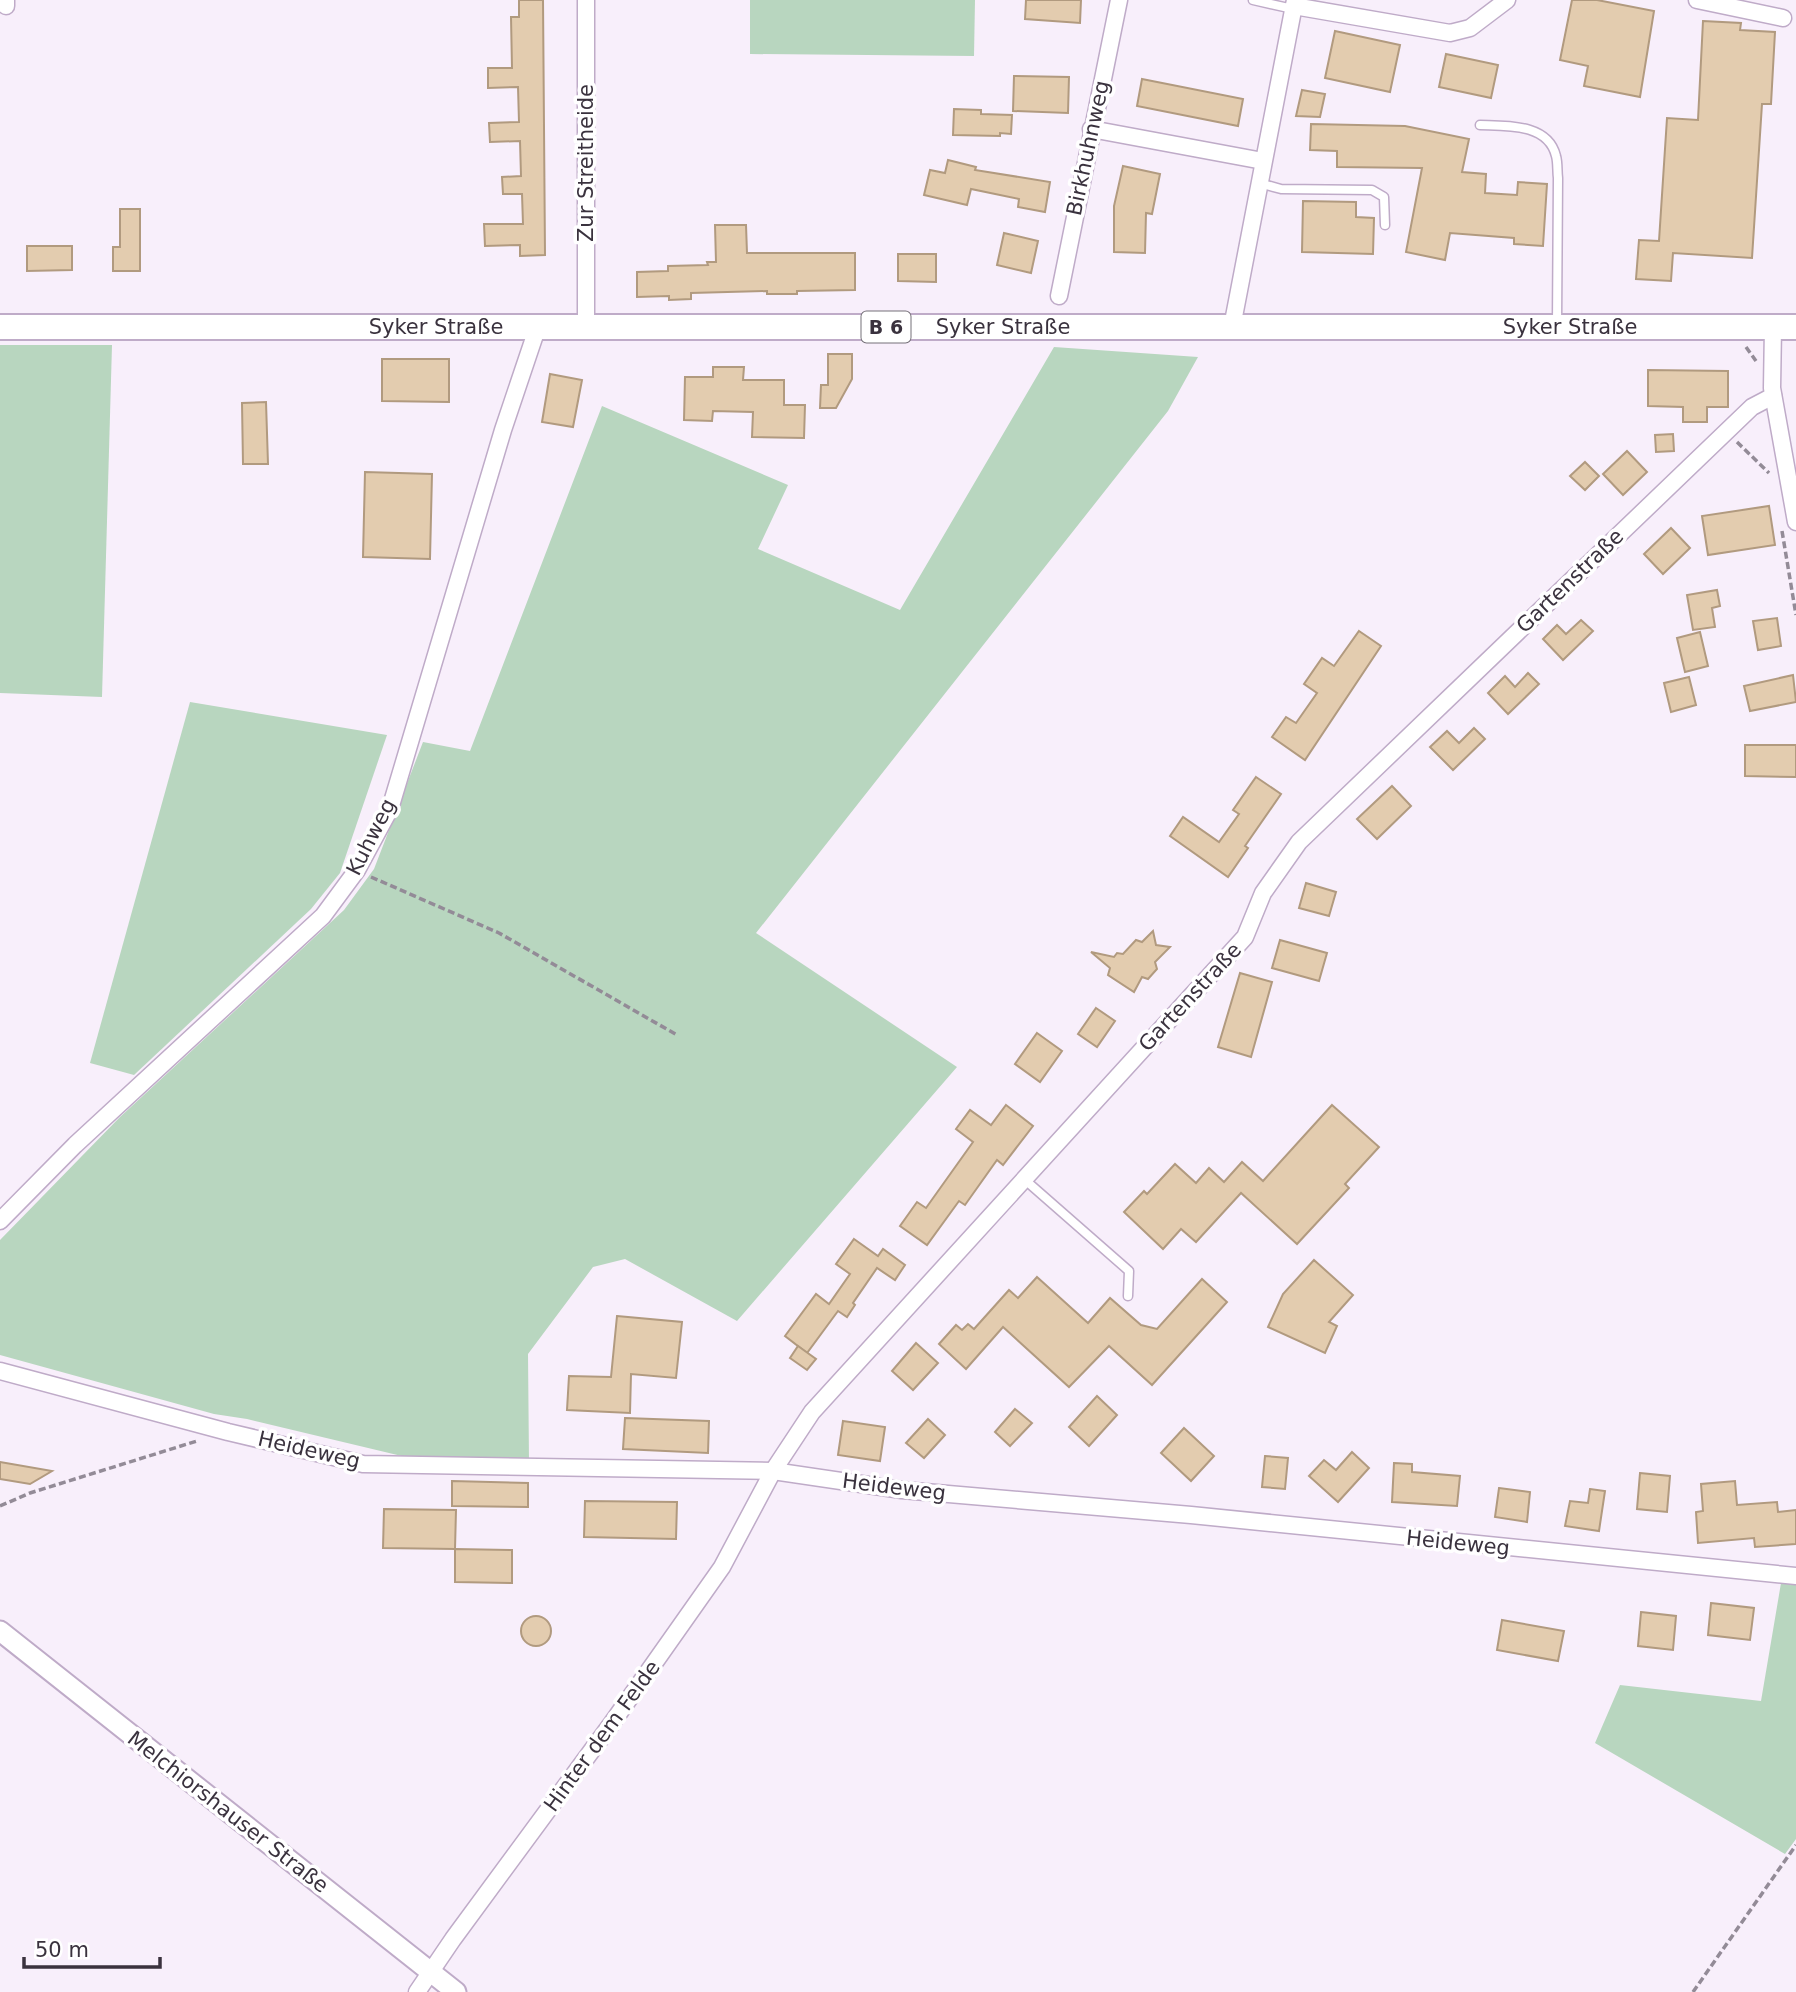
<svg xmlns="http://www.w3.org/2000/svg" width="1796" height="1992" viewBox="0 0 1796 1992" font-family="'DejaVu Sans',sans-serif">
<rect width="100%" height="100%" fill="#f8effb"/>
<g fill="#b8d6bf">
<path d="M750 0H975L974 56 750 54Z"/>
<path d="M0 345H112L102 697 0 693Z"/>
<path d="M1054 347 1198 357 1168 411 756 933 957 1067 737 1321 625 1259 593 1267 528 1354 529 1462 410 1458 247 1419 214 1414 0 1355V1240L120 1117 344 910 374 869 423 742 470 751 602 406 788 485 758 549 900 610Z"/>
<path d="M190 702 387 735 340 873 311 909 134 1075 90 1063Z"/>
<path d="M1781 1583 1796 1584V1839L1785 1854 1595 1743 1620 1685 1761 1701Z"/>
</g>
<g fill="#e3ccaf" stroke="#b19a7f" stroke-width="2">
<path d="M519 0H543L545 255 520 256V245L485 246 484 224H523L522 194H503L502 177 521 176 520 141 490 142 489 123 519 122 518 87 488 88V68H512L511 17H519Z"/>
<path d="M1026 0H1081L1080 23 1025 19Z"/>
<path d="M1572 0H1597L1654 11 1640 97 1584 86 1588 66 1560 60Z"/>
<path d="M1703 21 1741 23 1740 30 1775 32 1771 104H1762L1752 258 1673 253 1671 281 1636 279 1639 240 1659 241 1667 118 1698 120Z"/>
<path d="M1335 31 1400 45 1390 92 1325 78Z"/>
<path d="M1446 54 1498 65 1491 98 1439 87Z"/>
<path d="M1014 76 1069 77 1068 113 1013 111Z"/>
<path d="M1142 79 1243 99 1238 126 1137 106Z"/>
<path d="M1302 90 1325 94 1320 117 1296 116Z"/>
<path d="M954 109 981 110V114L1012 115 1011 134 1000 133V136L953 135Z"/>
<path d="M1311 124 1405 126 1469 139 1462 172 1486 174 1485 193 1517 195 1518 182 1547 184 1543 246 1514 244V238L1450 233 1445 260 1406 252 1422 168 1337 167V151L1310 150Z"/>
<path d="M948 160 976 167 975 170 1050 182 1045 212 1018 207 1019 199 971 189 967 205 924 195 930 170 945 173Z"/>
<path d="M1123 166 1160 174 1152 214 1146 213 1145 253 1114 252V206Z"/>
<path d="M1303 201 1356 202V217L1374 218 1373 254 1302 252Z"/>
<path d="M120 209H140V271H113V247H120Z"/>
<path d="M715 225H746L747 253H855V290L797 291V294H767V291L691 293V299L669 300V296L637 297V272L668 271V266L708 265 707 262H716Z"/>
<path d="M1004 233 1038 241 1031 273 997 265Z"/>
<path d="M27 246H72V270L27 271Z"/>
<path d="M898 254H936V282L898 281Z"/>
<path d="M828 354H852V379L836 408H820L821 385H828Z"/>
<path d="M382 359H449V402L382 401Z"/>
<path d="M713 367H744L743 380H784V405H805L804 438 752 437 753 412 713 411 712 421 684 420 685 377H713Z"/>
<path d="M1648 370 1728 371V407H1707V422H1683V407L1648 406Z"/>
<path d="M550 374 582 380 573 427 542 422Z"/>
<path d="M266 402 268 464H243L242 403Z"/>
<path d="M1673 434 1674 451 1656 452 1655 435Z"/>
<path d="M1627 451 1647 472 1623 495 1603 474Z"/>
<path d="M1585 462 1599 476 1585 490 1570 476Z"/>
<path d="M365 472 432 474 430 559 363 557Z"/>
<path d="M1769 506 1775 545 1708 555 1702 516Z"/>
<path d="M1671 528 1690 548 1663 574 1644 554Z"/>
<path d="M1717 590 1720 606 1712 608 1715 627 1693 630 1687 595Z"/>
<path d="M1777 618 1781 646 1758 650 1753 621Z"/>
<path d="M1581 620 1593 631 1563 660 1543 639 1557 625 1566 634Z"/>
<path d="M1359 631 1381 646 1305 760 1272 737 1286 717 1296 723 1317 693 1304 684 1322 658 1334 666Z"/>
<path d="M1700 632 1708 666 1685 672 1677 638Z"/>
<path d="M1528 673 1539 684 1508 714 1488 693 1505 676 1515 687Z"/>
<path d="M1793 675 1796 702 1750 711 1744 686Z"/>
<path d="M1689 677 1696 705 1671 712 1664 683Z"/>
<path d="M1474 728 1485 739 1453 770 1430 747 1447 731 1459 743Z"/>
<path d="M1745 745H1796V777L1745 776Z"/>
<path d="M1256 777 1281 794 1245 846 1248 848 1228 877 1170 836 1183 817 1219 842 1239 814 1233 810Z"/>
<path d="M1392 786 1411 806 1377 839 1357 819Z"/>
<path d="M1306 883 1336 892 1329 916 1299 908Z"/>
<path d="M1153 931 1156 945 1170 947 1155 962 1157 969 1148 979 1142 977 1134 992 1108 975 1110 968 1091 952 1114 957 1117 953 1123 954 1136 940 1142 942Z"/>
<path d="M1280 940 1327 953 1319 981 1272 968Z"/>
<path d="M1240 973 1272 982 1251 1057 1218 1047Z"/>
<path d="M1096 1008 1115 1021 1097 1047 1078 1034Z"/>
<path d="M1037 1033 1062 1051 1040 1082 1015 1064Z"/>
<path d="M1006 1105 1033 1126 1003 1165 997 1160 965 1205 959 1201 927 1245 900 1226 917 1202 926 1208 973 1142 956 1129 970 1110 991 1125Z"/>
<path d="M1332 1105 1379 1147 1345 1184 1349 1188 1297 1244 1241 1193 1196 1242 1181 1229 1163 1249 1124 1212 1144 1191 1147 1194 1175 1164 1196 1183 1209 1168 1224 1182 1242 1162 1263 1181Z"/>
<path d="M854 1239 878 1256 883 1249 905 1265 895 1280 877 1268 853 1303 855 1305 847 1317 838 1311 807 1353 785 1336 816 1294 829 1304 850 1274 836 1264Z"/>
<path d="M1314 1260 1353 1295 1329 1322 1337 1326 1325 1353 1268 1327 1283 1294Z"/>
<path d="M1037 1277 1088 1323 1110 1298 1141 1325 1157 1329 1202 1279 1227 1302 1152 1385 1109 1346 1069 1387 1003 1327 966 1369 939 1344 956 1325 962 1330 968 1324 974 1329 1009 1290 1018 1298Z"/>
<path d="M617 1316 682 1322 676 1378 631 1374 630 1413 567 1410 569 1376 611 1377Z"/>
<path d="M916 1343 938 1363 913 1390 892 1371Z"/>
<path d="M798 1346 816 1359 807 1370 790 1358Z"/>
<path d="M1097 1396 1117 1415 1089 1446 1069 1427Z"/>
<path d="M1015 1409 1032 1423 1010 1446 995 1432Z"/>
<path d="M625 1418 709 1421 708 1453 623 1449Z"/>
<path d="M928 1419 945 1435 924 1458 906 1443Z"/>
<path d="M843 1421 885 1427 880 1461 838 1455Z"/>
<path d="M1184 1428 1214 1456 1191 1481 1161 1453Z"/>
<path d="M1352 1452 1369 1468 1338 1502 1309 1476 1324 1460 1336 1470Z"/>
<path d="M1265 1456 1288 1458 1285 1489 1262 1487Z"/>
<path d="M0 1462 52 1471 30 1484 0 1479Z"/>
<path d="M1394 1463 1412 1464V1472L1460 1476 1457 1506 1392 1502Z"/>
<path d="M1640 1473 1670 1476 1667 1512 1637 1509Z"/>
<path d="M452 1481 528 1483V1507L452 1506Z"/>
<path d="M1735 1481 1737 1505 1777 1502 1778 1512 1796 1510V1544L1755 1547 1754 1538 1698 1543 1696 1512 1703 1511 1701 1484Z"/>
<path d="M1499 1488 1530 1492 1527 1522 1495 1517Z"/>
<path d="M1590 1489 1605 1491 1599 1531 1565 1526 1570 1501 1588 1503Z"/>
<path d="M585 1501 677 1502 676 1539 584 1537Z"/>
<path d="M384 1509 456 1510 455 1549 383 1548Z"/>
<path d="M455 1549 512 1550V1583L455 1582Z"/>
<path d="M1711 1603 1754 1608 1750 1640 1708 1635Z"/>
<path d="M1641 1612 1676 1616 1673 1650 1638 1646Z"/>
<circle cx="536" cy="1631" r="15"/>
<path d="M1502 1620 1564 1631 1558 1661 1497 1650Z"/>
</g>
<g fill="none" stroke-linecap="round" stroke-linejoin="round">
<defs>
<g id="service">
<path d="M1253 0 1293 9"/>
<path d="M1480 125C1506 126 1548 123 1556 156 1558 163 1557 171 1558 178L1557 324"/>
<path d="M1259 183 1281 189 1372 190 1384 197 1385 225"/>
<path d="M1024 1179 1129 1271 1128 1296"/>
</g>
<g id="minor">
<path d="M6 0V6"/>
<path d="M586 0V326"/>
<path d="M1697 0 1783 18"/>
<path d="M1294 6 1450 33 1470 28 1507 0"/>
<path d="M1091 129 1263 161"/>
<path d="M1059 296 1119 0"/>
<path d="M1232 327 1295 0"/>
<path d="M1773 327 1772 388 1796 522"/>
<path d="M0 1221 75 1145 323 916 357 870 390 809 503 430 538 326"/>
<path d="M0 1371 228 1432 363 1464 773 1471 902 1490 1191 1515 1796 1576"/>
<path d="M417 1992 453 1939 612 1723 722 1567 773 1471 812 1412 1245 937 1263 893 1299 842 1752 407 1773 396"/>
</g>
<path id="tertiary" d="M0 1631 456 1992"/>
<g id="primary">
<path id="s1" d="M0 327H1796"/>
</g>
</defs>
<use href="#service" stroke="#bfabc8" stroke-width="11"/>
<use href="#minor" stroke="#bfabc8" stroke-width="19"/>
<use href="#tertiary" stroke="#bfabc8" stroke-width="23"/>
<use href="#primary" stroke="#bfabc8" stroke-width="28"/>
<g stroke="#938b97" stroke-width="3.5" stroke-dasharray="7 3.5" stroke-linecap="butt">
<path d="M1746 347 1756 361"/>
<path d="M1737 442 1769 473"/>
<path d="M1782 531 1796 615"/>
<path d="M371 877 499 933 677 1035"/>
<path d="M0 1506 30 1493 197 1441"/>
<path d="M1693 1992 1796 1845"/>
</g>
<use href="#service" stroke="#fff" stroke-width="8"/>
<use href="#minor" stroke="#fff" stroke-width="16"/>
<use href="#tertiary" stroke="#fff" stroke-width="19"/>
<use href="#primary" stroke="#fff" stroke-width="24"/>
</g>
<g text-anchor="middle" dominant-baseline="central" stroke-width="7" stroke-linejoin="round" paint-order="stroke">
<rect fill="#fff" stroke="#757078" stroke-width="2" x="861.5" y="311.5" width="49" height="31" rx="5"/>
<g font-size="19" font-weight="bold" fill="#3a323e">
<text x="886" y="327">B 6</text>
</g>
<g font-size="21" fill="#3a323e" stroke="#fff">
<text transform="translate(1088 148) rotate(-78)">Birkhuhnweg</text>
<text transform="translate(586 163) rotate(-90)">Zur Streitheide</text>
<text stroke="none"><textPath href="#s1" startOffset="436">Syker Straße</textPath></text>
<text stroke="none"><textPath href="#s1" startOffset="1003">Syker Straße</textPath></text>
<text stroke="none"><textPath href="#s1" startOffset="1570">Syker Straße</textPath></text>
<text transform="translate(1570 581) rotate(-44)">Gartenstraße</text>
<text transform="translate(371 837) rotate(-63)">Kuhweg</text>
<text transform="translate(1190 997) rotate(-47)">Gartenstraße</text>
<text transform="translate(309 1450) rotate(13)">Heideweg</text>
<text transform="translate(894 1487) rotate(7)">Heideweg</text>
<text transform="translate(1458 1543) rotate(6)">Heideweg</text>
<text transform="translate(602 1736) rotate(-54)">Hinter dem Felde</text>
<text transform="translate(228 1812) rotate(38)">Melchiorshauser Straße</text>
</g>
</g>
<path d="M24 1957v10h136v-10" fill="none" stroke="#3a323e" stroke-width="3.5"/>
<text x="35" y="1957" font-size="21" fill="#3a323e" stroke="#ffffff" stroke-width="5" paint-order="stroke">50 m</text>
</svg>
